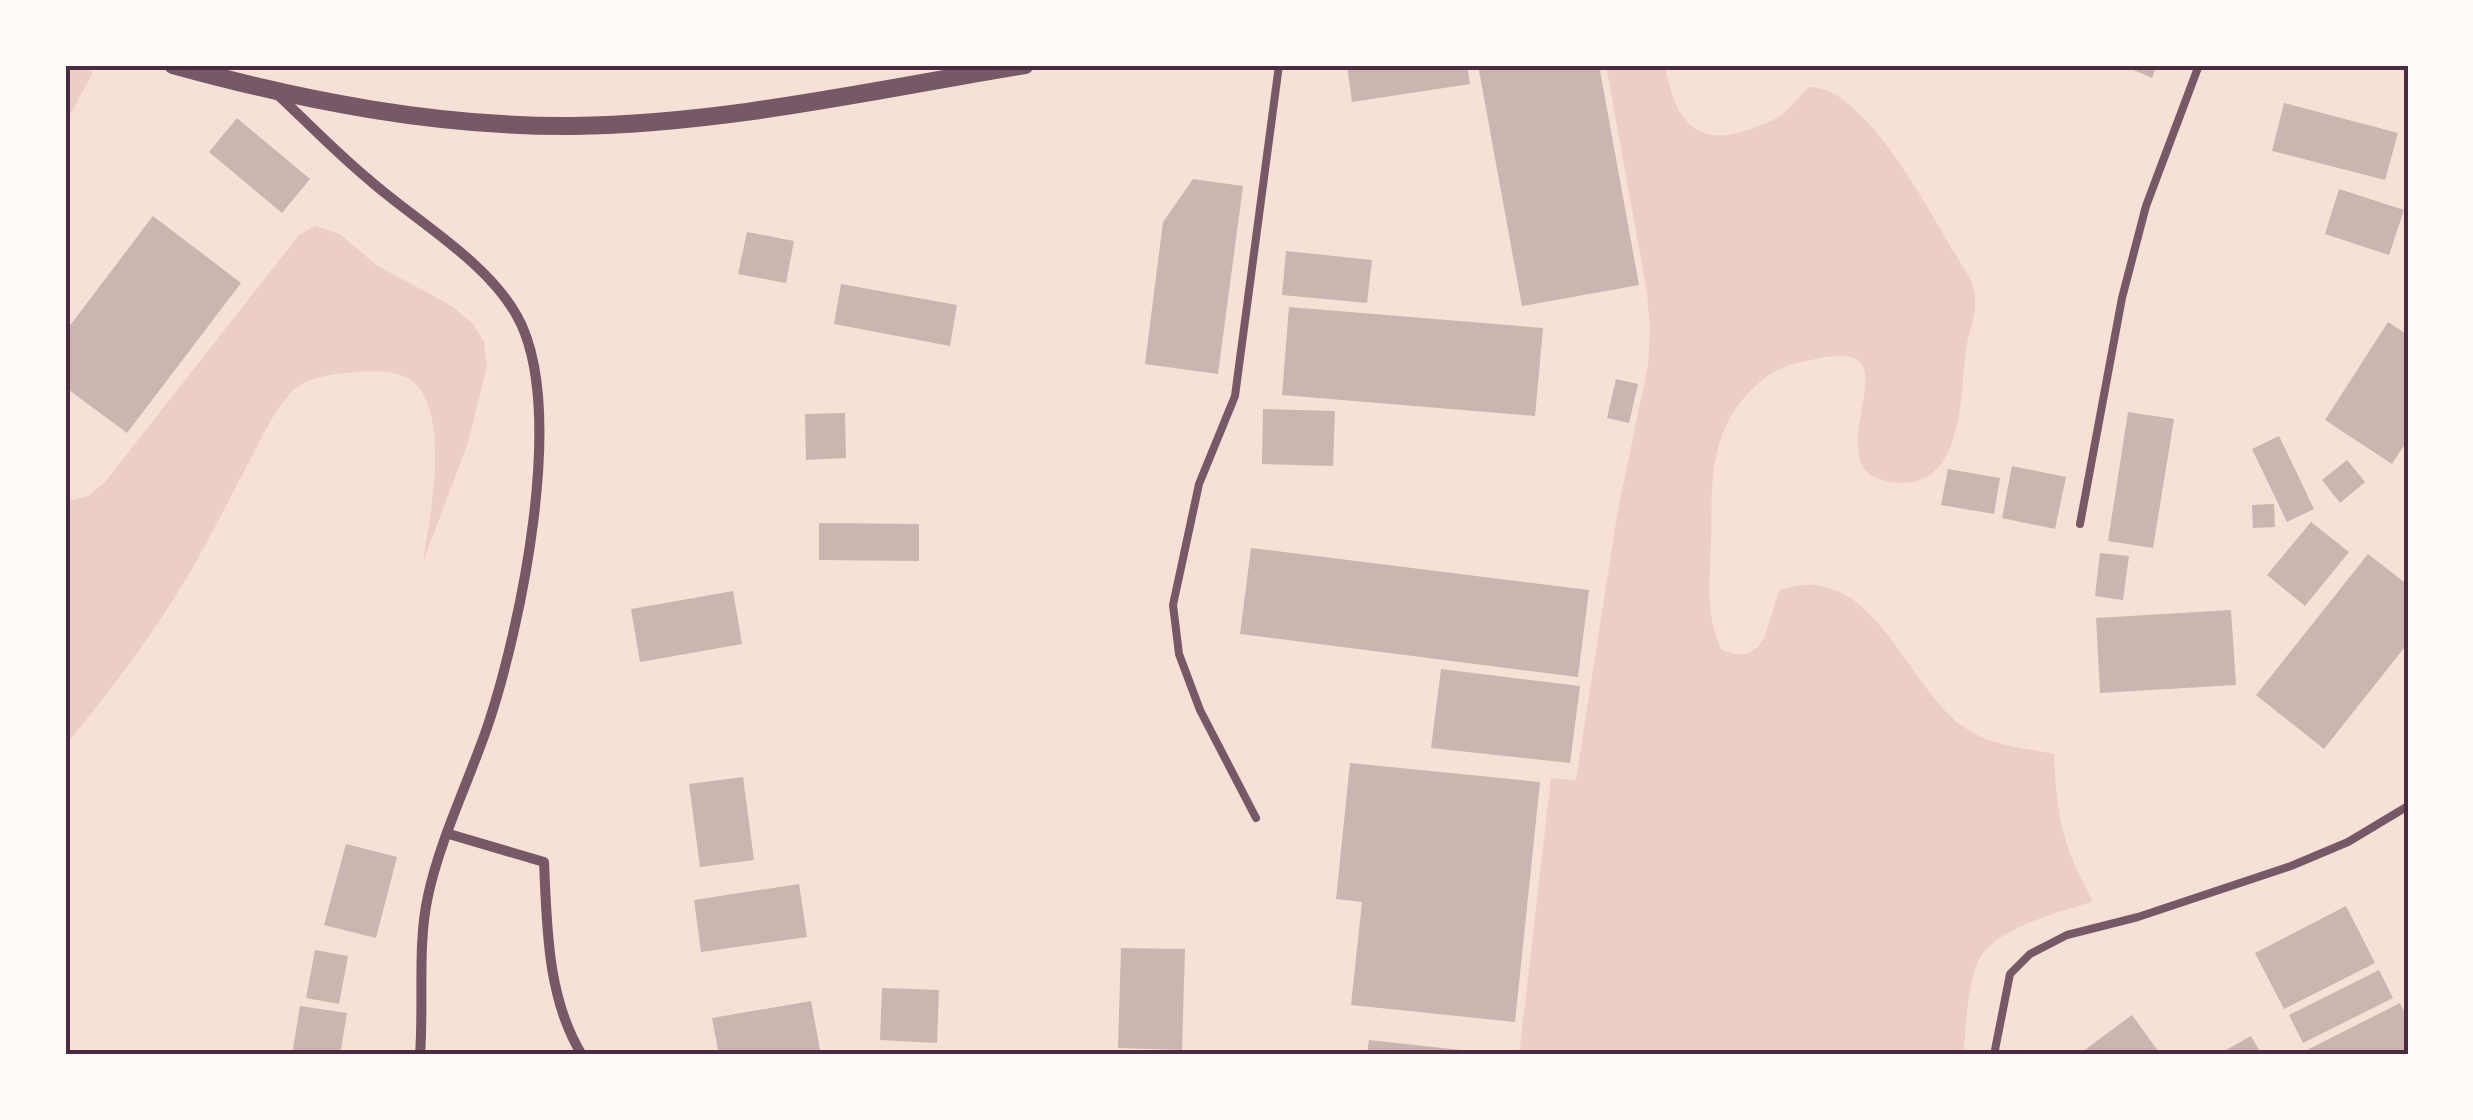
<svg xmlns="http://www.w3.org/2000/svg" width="2473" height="1120" viewBox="0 0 2473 1120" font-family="'PT Sans Narrow',sans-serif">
<rect width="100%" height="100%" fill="#f7e1d7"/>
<g fill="#ebcfc5">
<path d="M65 65 93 72 65 124Z"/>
<path d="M1606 65H1665C1674 118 1695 151 1753 128 1762 125 1773 121 1781 115 1791 108 1799 96 1809 87 1870 86 1939 232 1970 278 1983 312 1968 324 1965 358 1961 397 1961 473 1913 482 1901 484 1887 483 1876 478 1829 455 1892 366 1850 357 1834 353 1813 360 1797 363 1779 367 1765 376 1752 389 1706 436 1713 484 1711 545 1710 581 1705 618 1722 650 1770 669 1766 618 1780 590 1873 557 1905 687 1965 728 1991 746 2025 748 2054 754 2057 817 2062 845 2093 901 2060 913 1992 928 1978 962 1966 989 1967 1025 1963 1055H1519L1551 778 1576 780 1617 515 1648 365 1650 329 1647 293Z"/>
<path d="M316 226 340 234 376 265 452 306 473 324 484 342 487 366 468 443 423 562C429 519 458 389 397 374 377 368 317 373 300 385 277 401 263 437 250 460 225 507 202 555 173 600 141 650 103 700 65 746V502L88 496 105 482 299 235Z"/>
</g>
<g fill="#ccb4b1">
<path d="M1347 65H1467L1470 84 1352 102Z"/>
<path d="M1478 65H1599L1639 285 1522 306Z"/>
<path d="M2122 65H2157L2152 78Z"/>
<path d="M2284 103 2398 133 2385 180 2272 151Z"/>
<path d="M237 118 310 179 282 213 209 152Z"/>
<path d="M1193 179 1243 186 1218 374 1145 364 1163 222Z"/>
<path d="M2339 189 2404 210 2389 255 2325 234Z"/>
<path d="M153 216 241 283 127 433 65 387V332Z"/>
<path d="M747 232 794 241 786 283 738 274Z"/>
<path d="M1286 251 1372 260 1367 303 1282 295Z"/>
<path d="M841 284 957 305 950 346 834 324Z"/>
<path d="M1289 307 1543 328 1535 416 1282 395Z"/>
<path d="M2388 322 2408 335V439L2392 464 2325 420Z"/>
<path d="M1616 379 1638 384 1629 423 1607 418Z"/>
<path d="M1263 409 1335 411 1333 466 1262 464Z"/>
<path d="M2128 412 2174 419 2153 548 2108 541Z"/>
<path d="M845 413 846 458 806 460 805 414Z"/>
<path d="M2279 436 2314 509 2287 522 2252 449Z"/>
<path d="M2347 460 2365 482 2340 503 2322 480Z"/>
<path d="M2012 466 2066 477 2055 529 2002 518Z"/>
<path d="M1948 469 2000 478 1994 514 1941 505Z"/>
<path d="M2274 504 2275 527 2253 528 2252 505Z"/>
<path d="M2311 522 2349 552 2305 606 2267 575Z"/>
<path d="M819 523 919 524V561L819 560Z"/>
<path d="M1251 548 1589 590 1578 677 1240 634Z"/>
<path d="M2100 553 2129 556 2123 600 2095 596Z"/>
<path d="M2368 554 2408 585V643L2324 749 2256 695Z"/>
<path d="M733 591 742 644 640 662 631 609Z"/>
<path d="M2231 610 2236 685 2100 693 2096 618Z"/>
<path d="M1441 669 1580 686 1570 763 1431 748Z"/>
<path d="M1350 763 1540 782 1515 1022 1351 1005 1362 902 1336 899Z"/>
<path d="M743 777 754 860 700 867 689 784Z"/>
<path d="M346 844 397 857 376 938 324 925Z"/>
<path d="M799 884 807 937 701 952 694 900Z"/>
<path d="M2346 906 2375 963 2284 1009 2255 953Z"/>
<path d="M1121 948 1185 949 1182 1050 1118 1048Z"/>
<path d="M315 950 348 956 339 1004 306 998Z"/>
<path d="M2379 970 2393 998 2303 1043 2289 1015Z"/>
<path d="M882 988 939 990 937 1043 880 1040Z"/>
<path d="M811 1001 821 1055H719L712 1018Z"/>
<path d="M2400 1003 2408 1020V1055H2305L2303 1052Z"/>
<path d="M300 1006 347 1013 340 1055H292Z"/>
<path d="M2132 1015 2161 1055H2078Z"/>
<path d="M2251 1036 2262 1055H2217Z"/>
<path d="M1369 1040 1480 1052V1055H1367Z"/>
</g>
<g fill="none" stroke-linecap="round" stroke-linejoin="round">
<g stroke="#755966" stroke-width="8">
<path d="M2080 524 2122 298 2146 206 2199 65"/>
<path d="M1256 818 1200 710 1179 654 1173 605 1199 484 1235 396 1279 65"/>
<path d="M1994 1055 2010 974 2030 954 2067 935 2138 917 2291 866 2348 842 2408 806"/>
</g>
<g stroke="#755966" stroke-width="10">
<path d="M278 95C308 123 336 152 367 178 414 220 486 260 517 316 568 407 520 629 488 725 469 781 440 839 428 896 417 945 424 1004 420 1055"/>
<path d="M449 834 544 862C547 927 547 998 582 1055"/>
</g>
<path stroke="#755966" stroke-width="18" d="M173 65C303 101 437 127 572 126 724 124 875 90 1025 65"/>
</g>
<rect width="2473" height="1120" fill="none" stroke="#fffaf5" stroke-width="135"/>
<rect x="68" y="68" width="2338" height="984" fill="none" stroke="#4a2c40" stroke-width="4"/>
</svg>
